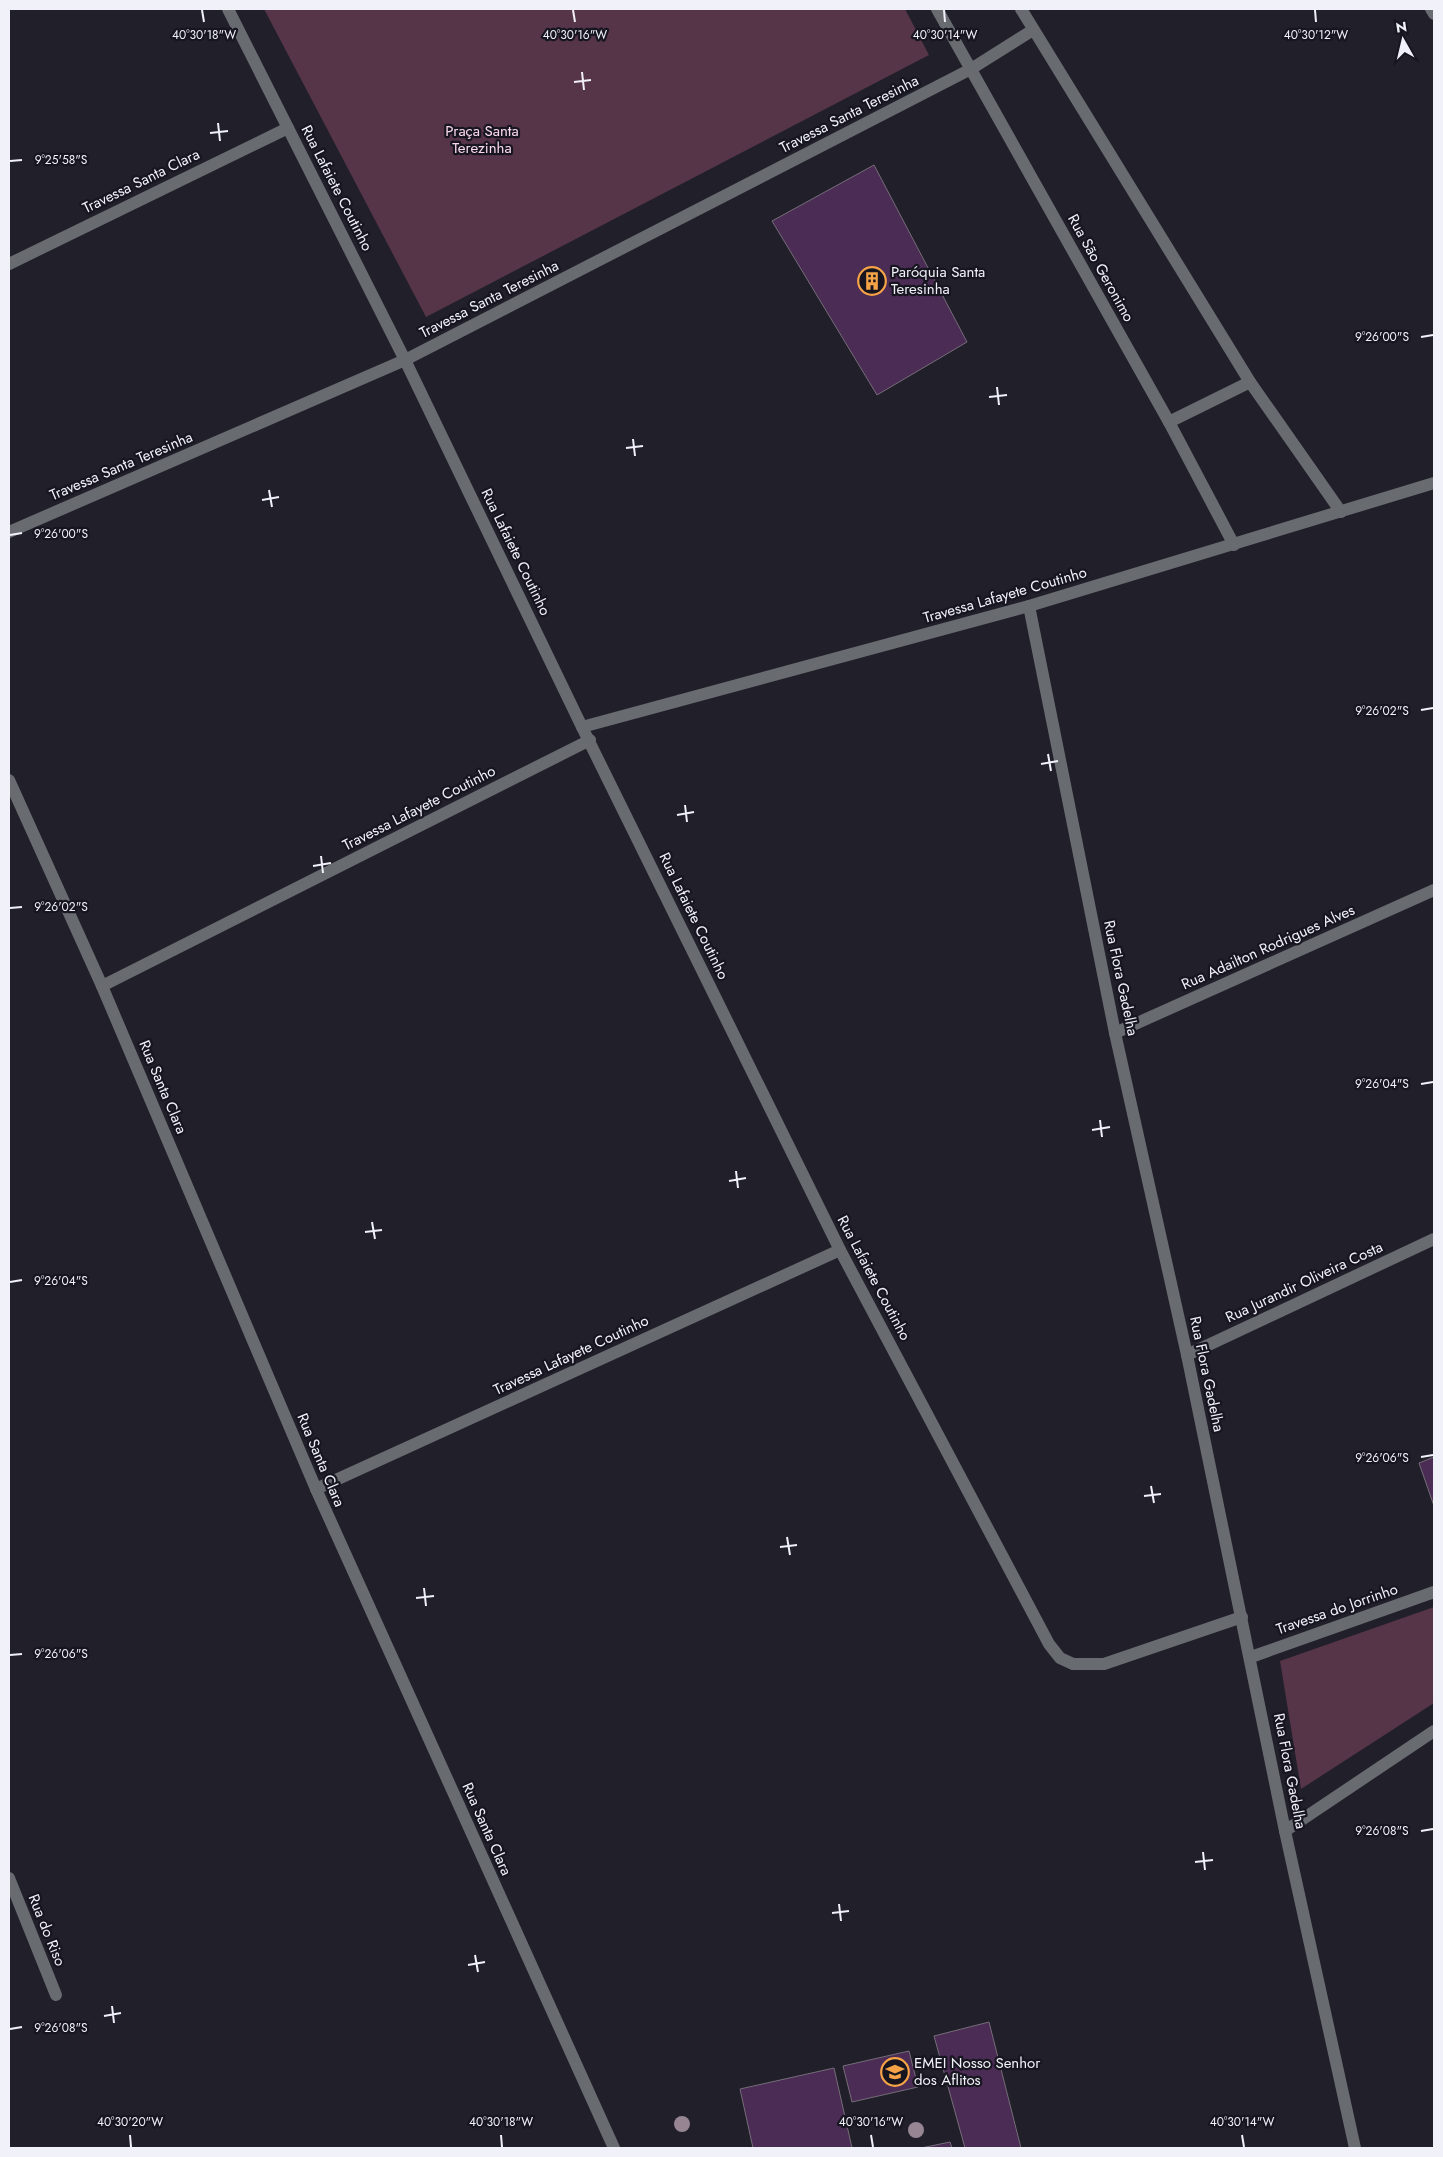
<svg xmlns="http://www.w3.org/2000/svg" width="1443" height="2157" viewBox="0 0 1443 2157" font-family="Jost,sans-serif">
<rect width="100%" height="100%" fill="#201f2a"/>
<g fill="#553547">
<path d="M264 9H905L929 55 426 317Z"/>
<path d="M1434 1607V1703L1301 1789 1280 1661Z"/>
</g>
<g fill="#4a2c54" stroke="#766d79">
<path d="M874 165 967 342 877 395 772 221Z"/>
<path d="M1434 1457V1506L1419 1463Z"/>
<path d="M989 2022 1021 2148H965L934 2036Z"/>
<path d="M909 2051 918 2087 852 2102 843 2066Z"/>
<path d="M834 2068 852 2148H753L740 2089Z"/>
<path d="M950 2142 952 2148H921Z"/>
</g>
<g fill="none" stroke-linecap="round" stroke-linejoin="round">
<g stroke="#686b70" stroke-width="12">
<path d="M228 9 405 360 582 727 840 1250 1049 1644 1060 1658 1073 1664H1104L1242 1617"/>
<path d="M937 9 1169 422 1234 545"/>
<path d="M1021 9 1250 382 1341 512"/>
<path d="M1431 9 1434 14"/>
<path d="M9 264 288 128"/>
<path d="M1169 422 1250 382"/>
<path d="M9 532 405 360 971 69 1033 30"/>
<path d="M1029 606 1115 1033 1187 1355 1285 1831 1355 2148"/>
<path d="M582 727 1029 606 1434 483"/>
<path d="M102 986 590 740"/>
<path d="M1115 1033 1434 890"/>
<path d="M1187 1355 1434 1239"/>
<path d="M316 1489 840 1250"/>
<path d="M1251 1657 1434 1592"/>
<path d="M1285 1831 1434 1731"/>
<path d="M9 1878 56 1995"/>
</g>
<path stroke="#686b70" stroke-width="12" d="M9 780 102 986 316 1489 614 2148"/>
</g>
<g fill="#988594">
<circle cx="682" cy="2124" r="8"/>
<circle cx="916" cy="2130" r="8"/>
</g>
<path fill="none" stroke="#f1f1f9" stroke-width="2" d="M202 10 204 22M573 10 575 22M944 10 945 22M1315 10 1316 22M582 72 584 90M574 82 591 80M218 123 220 141M210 133 228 131M10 161 22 160M1421 337 1433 335M997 387 999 405M989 397 1007 395M633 439 635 456M626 448 643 446M269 490 272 507M262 500 279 497M10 535 22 533M1421 710 1433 708M1048 754 1051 771M1041 764 1058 761M685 805 687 822M677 815 694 812M321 856 323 873M313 866 331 863M10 908 22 907M1421 1084 1433 1082M1100 1120 1102 1137M1092 1130 1110 1127M736 1171 738 1188M729 1181 746 1178M372 1222 375 1239M365 1232 382 1230M10 1282 22 1280M1421 1457 1433 1455M1151 1486 1154 1503M1144 1496 1161 1494M787 1537 790 1555M780 1547 797 1545M424 1588 426 1606M416 1598 434 1596M10 1655 22 1654M1421 1831 1433 1829M1203 1852 1205 1870M1195 1862 1213 1860M839 1904 841 1921M832 1913 849 1911M475 1955 478 1972M468 1965 485 1962M112 2006 114 2023M104 2016 121 2013M10 2029 22 2027M130 2135 131 2147M501 2135 502 2147M871 2135 873 2147M1242 2135 1244 2147"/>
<defs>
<symbol id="building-ring" viewBox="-11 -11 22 22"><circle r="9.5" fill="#171620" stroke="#f5a346" stroke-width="1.5"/><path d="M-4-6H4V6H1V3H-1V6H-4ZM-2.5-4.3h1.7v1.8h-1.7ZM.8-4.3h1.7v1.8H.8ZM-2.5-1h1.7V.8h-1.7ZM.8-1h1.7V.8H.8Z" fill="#f5a346"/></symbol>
<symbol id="school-ring" viewBox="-11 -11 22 22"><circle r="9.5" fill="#171620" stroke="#f5a346" stroke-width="1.5"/><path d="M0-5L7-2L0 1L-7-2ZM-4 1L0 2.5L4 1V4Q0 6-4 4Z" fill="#f5a346"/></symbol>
</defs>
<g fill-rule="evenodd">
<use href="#building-ring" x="856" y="265" width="32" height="32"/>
<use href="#school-ring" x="879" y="2056" width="32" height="32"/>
</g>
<g text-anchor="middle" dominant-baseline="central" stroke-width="4.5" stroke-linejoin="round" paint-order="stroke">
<g font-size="15" fill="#f1f1f9" stroke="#171620">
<text transform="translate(849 114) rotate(-27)">Travessa Santa Teresinha</text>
<text transform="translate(141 181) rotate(-26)">Travessa Santa Clara</text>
<text transform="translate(337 188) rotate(63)">Rua Lafaiete Coutinho</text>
<text transform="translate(1101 268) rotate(61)">Rua São Geronimo</text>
<text transform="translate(489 299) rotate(-27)">Travessa Santa Teresinha</text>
<text transform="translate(121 466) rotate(-23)">Travessa Santa Teresinha</text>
<text transform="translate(516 552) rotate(64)">Rua Lafaiete Coutinho</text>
<text transform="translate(1005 595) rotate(-16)">Travessa Lafayete Coutinho</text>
<text transform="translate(419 808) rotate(-27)">Travessa Lafayete Coutinho</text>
<text transform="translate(694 916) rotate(64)">Rua Lafaiete Coutinho</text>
<text transform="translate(1268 947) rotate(-24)">Rua Adailton Rodrigues Alves</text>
<text transform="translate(1121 978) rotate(78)">Rua Flora Gadelha</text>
<text transform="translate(163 1087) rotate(67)">Rua Santa Clara</text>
<text transform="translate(874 1278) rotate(62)">Rua Lafaiete Coutinho</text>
<text transform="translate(1304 1282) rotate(-25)">Rua Jurandir Oliveira Costa</text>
<text transform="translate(571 1355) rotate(-25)">Travessa Lafayete Coutinho</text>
<text transform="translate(1207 1374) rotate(78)">Rua Flora Gadelha</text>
<text transform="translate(321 1460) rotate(67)">Rua Santa Clara</text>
<text transform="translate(1337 1609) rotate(-19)">Travessa do Jorrinho</text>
<text transform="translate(1290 1771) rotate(79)">Rua Flora Gadelha</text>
<text transform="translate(487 1829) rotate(66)">Rua Santa Clara</text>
<text transform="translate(47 1930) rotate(68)">Rua do Riso</text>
</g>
<g font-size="15" fill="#fad9eb" stroke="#171620">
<text x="482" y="131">Praça Santa<tspan x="482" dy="17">Terezinha</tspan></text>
</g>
<g font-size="15" fill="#f1f1f9" stroke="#171620" text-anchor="start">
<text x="891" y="272">Paróquia Santa<tspan x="891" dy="17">Teresinha</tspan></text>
<text x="914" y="2063">EMEI Nosso Senhor<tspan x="914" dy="17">dos Aflitos</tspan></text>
</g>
</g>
<g font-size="12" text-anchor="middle" fill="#f1f1f9" stroke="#171620" stroke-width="4.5" stroke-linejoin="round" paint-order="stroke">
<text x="204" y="39">40°30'18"W</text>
<text x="575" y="39">40°30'16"W</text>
<text x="945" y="39">40°30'14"W</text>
<text x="1316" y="39">40°30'12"W</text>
<text x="61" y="164">9°25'58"S</text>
<text x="1382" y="341">9°26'00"S</text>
<text x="61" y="538">9°26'00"S</text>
<text x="1382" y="715">9°26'02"S</text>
<text x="61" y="911">9°26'02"S</text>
<text x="1382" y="1088">9°26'04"S</text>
<text x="61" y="1285">9°26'04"S</text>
<text x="1382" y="1462">9°26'06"S</text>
<text x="61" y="1658">9°26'06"S</text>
<text x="1382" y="1835">9°26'08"S</text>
<text x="61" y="2032">9°26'08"S</text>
<text x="130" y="2126">40°30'20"W</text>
<text x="501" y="2126">40°30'18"W</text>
<text x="871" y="2126">40°30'16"W</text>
<text x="1242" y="2126">40°30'14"W</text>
</g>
<rect width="1443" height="2157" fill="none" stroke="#f1f1f9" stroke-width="20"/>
<g transform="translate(1403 40) rotate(352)" stroke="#171620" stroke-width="4" paint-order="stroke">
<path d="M0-4L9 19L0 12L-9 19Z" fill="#f1f1f9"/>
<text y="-8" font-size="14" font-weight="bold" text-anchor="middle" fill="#f1f1f9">N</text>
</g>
</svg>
